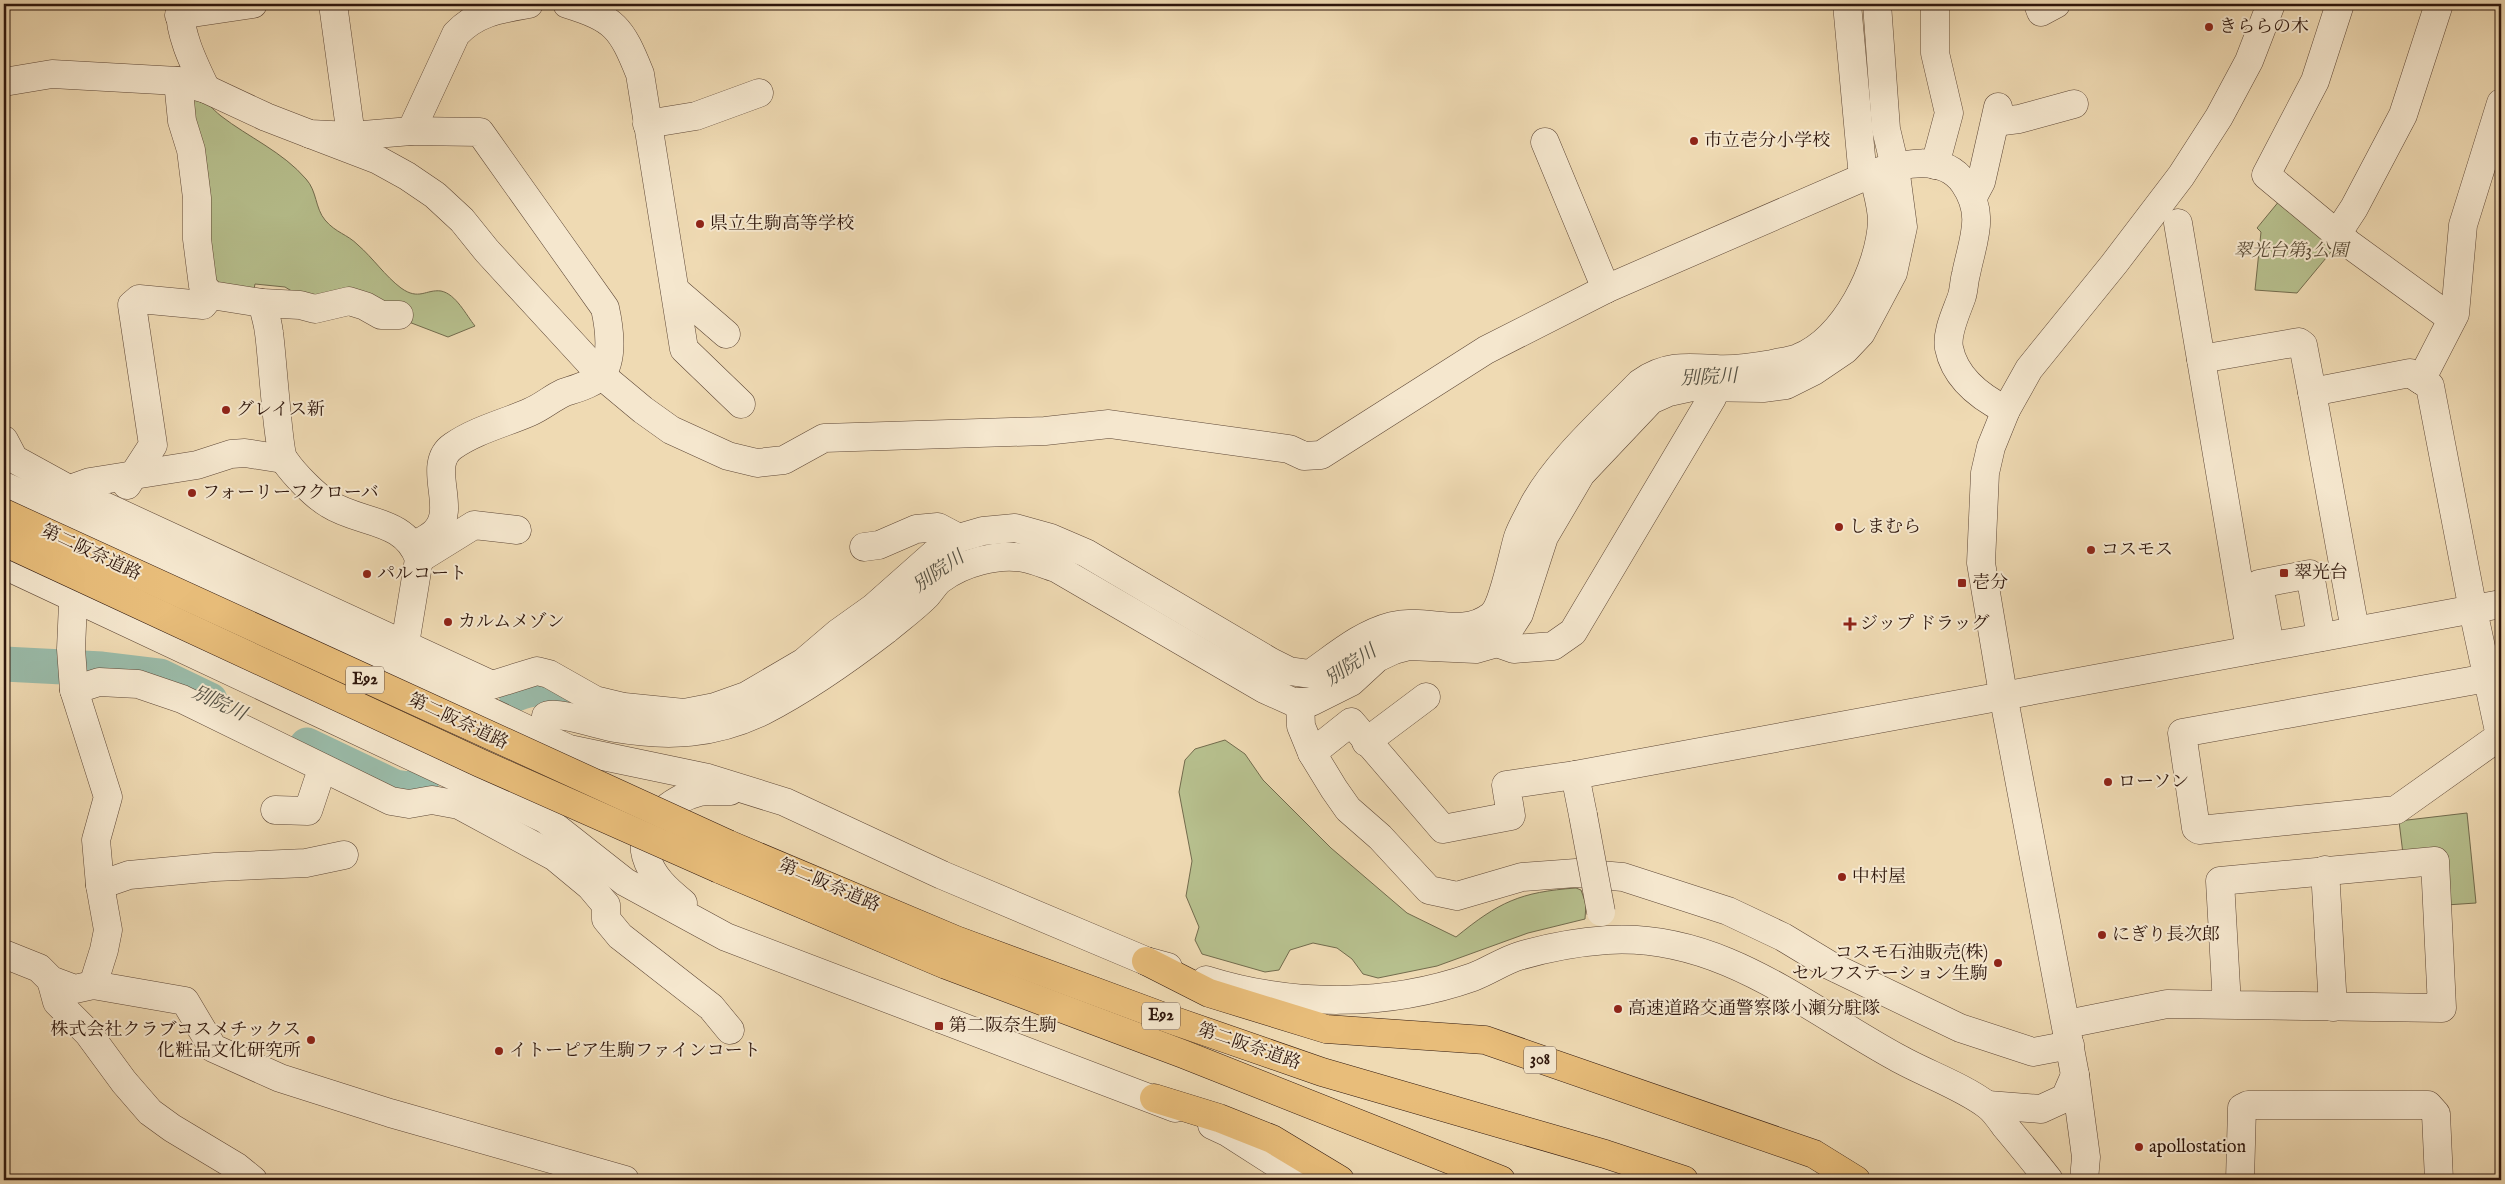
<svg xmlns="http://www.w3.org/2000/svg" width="2505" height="1184" viewBox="0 0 2505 1184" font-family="'IM FELL English','Noto Serif JP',serif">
<rect width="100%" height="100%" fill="#efdab3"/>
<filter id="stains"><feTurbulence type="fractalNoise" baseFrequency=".004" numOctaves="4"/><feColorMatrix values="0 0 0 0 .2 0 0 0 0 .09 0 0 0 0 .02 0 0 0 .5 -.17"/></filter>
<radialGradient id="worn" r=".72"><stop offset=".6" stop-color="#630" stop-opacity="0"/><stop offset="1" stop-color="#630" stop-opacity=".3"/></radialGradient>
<g fill="#b7c08e" stroke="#726b4d">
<path d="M197 97C210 104 211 108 221 116 248 137 283 152 306 179 317 191 315 208 325 220 336 233 347 234 358 245 373 258 385 276 401 288 419 301 426 289 441 291 456 294 466 315 475 326L448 337 401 319 300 296 285 287 255 284 253 294 219 289 210 279 192 100Z"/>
<path d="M2280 200 2336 246 2297 293 2255 290 2261 232 2257 228Z"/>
<path d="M1225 740 1245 754 1263 780 1331 848 1407 913 1456 937C1499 902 1520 892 1576 888L1581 890 1586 904 1585 919 1528 933 1437 966 1378 978 1363 974 1352 959 1337 948 1313 943 1290 950 1279 970 1265 972 1202 954 1195 940 1199 927 1186 896 1192 861 1179 792 1185 760 1195 749Z"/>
<path d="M2467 813 2476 903 2446 905 2441 851 2403 854 2399 821Z"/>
</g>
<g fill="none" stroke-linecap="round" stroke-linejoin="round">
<g stroke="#9abba9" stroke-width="35">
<path d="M942 567C957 557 976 545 994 543 1050 536 1140 601 1188 629"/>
<path d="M4 664 102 669 160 676 210 700"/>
<path d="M516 694C547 681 563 694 591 707"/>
<path d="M307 745 395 787 408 789 421 785"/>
</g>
<defs>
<g id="minor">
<path d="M180 4C178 32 194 64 206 89"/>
<path d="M333 4 351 136"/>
<path d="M567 4C615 19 621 27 640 74L684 349 741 404"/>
<path d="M1847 4 1863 178"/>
<path d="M1935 4V53L1949 113 1935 165"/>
<path d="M2038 4 2041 12 2056 4"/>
<path d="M2340 4 2315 81 2266 175 2349 244 2452 319"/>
<path d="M179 15 253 4"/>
<path d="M178 81 182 121 191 150 197 198V239L203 286 211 295 262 303C265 313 268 323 269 333 272 352 278 452 285 461 294 474 315 496 329 504 360 524 405 518 419 559L405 644"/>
<path d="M4 82 52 74 178 81 206 89 266 117 310 134 351 136 411 131 480 132 605 308C609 326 614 359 601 375 594 384 574 389 563 393 552 398 542 407 530 412 505 423 476 430 453 446 425 465 458 507 436 531 431 537 421 541 414 546"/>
<path d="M1995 122 2019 119 2074 104"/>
<path d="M647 124 696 116 759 93"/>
<path d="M411 131 456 34C477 12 500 9 529 4"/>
<path d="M310 134 378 160 407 176 435 195 462 220 487 251 601 375 643 410 671 430 728 456 757 463 784 460 824 438 1045 431 1109 424 1289 449 1304 456 1321 455 1486 350 1606 289 1873 173C1902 164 1943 153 1964 183 1986 215 1973 239 1966 274 1964 281 1964 289 1962 296 1957 311 1946 332 1949 348 1955 378 1980 397 2006 410"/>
<path d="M1545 142 1606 289"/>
<path d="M1973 197 1981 182 1998 107"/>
<path d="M2178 223 2250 650"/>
<path d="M2337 234 2354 208 2403 115 2439 4"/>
<path d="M675 290 726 334"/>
<path d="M262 303 300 305 315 309 349 301 365 306 381 315H399"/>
<path d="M2201 359 2299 342 2303 345 2312 392"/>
<path d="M2421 380 2455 314 2463 225 2501 103"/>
<path d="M4 440 14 459 76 493 75 509"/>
<path d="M283 459 245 453 231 454 197 465 90 482 76 487V493L492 685 537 671 549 674 595 700 624 707 684 713 715 707 746 696 804 662 838 633 873 608 934 554 959 538 983 531 1015 528 1051 538 1086 553 1271 662 1289 671 1310 674C1336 656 1361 634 1392 626 1428 617 1461 639 1491 616 1503 607 1513 553 1518 537 1521 528 1527 518 1531 510 1553 465 1605 419 1640 383 1665 365 1686 367 1716 369 1733 370 1755 367 1772 364 1780 362 1790 361 1798 358 1845 339 1880 269 1882 221 1882 206 1876 188 1873 173"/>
<path d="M127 485 153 445 132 305 139 299 203 305 211 295"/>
<path d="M4 486 101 528 569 749 708 778 785 802 942 875 1146 961 1168 967"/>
<path d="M864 547 879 545 916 529 938 527 959 538"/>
<path d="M424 556 474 525 517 530"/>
<path d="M4 565 545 819 625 882 726 937 1175 1108"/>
<path d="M74 580 71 649 74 690 108 797 96 840 100 885 108 930 104 950 93 985"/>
<path d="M2355 630 2312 392 2410 373 2430 386 2473 610 2500 736 2396 810 2199 830 2196 828 2182 733 2487 678"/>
<path d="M1497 643 1514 649 1553 646 1573 632 1712 398 1716 388 1717 372"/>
<path d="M2270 646 2259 584 2310 574 2321 637"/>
<path d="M74 690 99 682 138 684 182 699 391 801 409 804 432 800 459 805 555 857 590 886 606 905V919L620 936 711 1007 730 1030"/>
<path d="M1300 702 1301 726 1312 753 1334 789 1348 809 1380 837 1429 890 1457 896 1522 877 1576 873 1623 877 1728 911 1783 937 1831 966 1960 1028 2033 1052 2070 1045"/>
<path d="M546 716C554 710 602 726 615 728 668 737 714 735 763 711 806 689 847 660 886 630 899 619 914 608 926 596 931 591 935 583 941 579 962 563 998 553 1024 558 1035 560 1046 565 1056 568L1264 689 1293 702H1311L1351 682 1377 658 1394 650 1409 646 1476 649 1497 643 1508 631 1519 614 1544 537 1581 474 1651 400 1669 392 1692 387 1763 388 1786 385 1814 371 1845 350 1861 333 1893 273 1903 227 1895 167 1886 129 1877 4"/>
<path d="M1366 742 1426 697"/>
<path d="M1312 753 1351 722 1443 829 1511 816 1506 785 1575 775 2501 604"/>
<path d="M1575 775 1583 815"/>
<path d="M275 810 308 811 318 781"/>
<path d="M2325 870 2333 1007"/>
<path d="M100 885 129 875 215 867 306 863 344 855"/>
<path d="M683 903C667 890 652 877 646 856 637 825 673 798 699 792 709 790 720 792 730 791"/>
<path d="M4 954 39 968 51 980 75 989 93 985 185 1001 213 1048 280 1078 390 1113 625 1180"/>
<path d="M51 980 57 1002 88 1033 124 1082 150 1112 172 1128 237 1167 253 1180"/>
<path d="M1206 980C1292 1007 1388 1007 1473 977 1489 971 1503 961 1519 956 1546 948 1579 942 1607 940 1720 933 1803 1006 1896 1057 1924 1073 1962 1086 1987 1105 1994 1110 2000 1119 2005 1126 2020 1144 2035 1162 2049 1180"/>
<path d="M2067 1024 2167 1004 2442 1008 2435 861 2220 881 2227 1005"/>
<path d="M1988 1105 2041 1109 2065 1098 2075 1075"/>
<path d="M1212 1125 1227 1132 1302 1180"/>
<path d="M2084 1180 2086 1157 2075 1075 2003 694 1981 563 1985 473 1991 447 2006 410 2029 369 2114 264 2181 176 2219 117 2249 61 2271 4"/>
<path d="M2240 1180 2242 1108 2248 1105H2428L2436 1114 2439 1180"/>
</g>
<g id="highway">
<path d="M728 844 956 940 1175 1021 1322 1072 1605 1154 1684 1180"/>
<path d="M719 869 946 965 1183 1054 1501 1180"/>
<path d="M1146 961 1209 993 1326 1029 1485 1040 1814 1154 1856 1180"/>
<path d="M1154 1098 1219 1118 1272 1139 1340 1180"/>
</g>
</defs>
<use href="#minor" stroke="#5e4736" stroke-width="29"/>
<use href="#highway" stroke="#2e160c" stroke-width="29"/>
<use href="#minor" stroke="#f5e7ce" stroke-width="28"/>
<use href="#highway" stroke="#e8bd7a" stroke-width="28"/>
<defs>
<path id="minor-bridge" d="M1583 815 1601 912"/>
<g id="highway-bridge">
<path d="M4 513 728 844"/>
<path d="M4 542 480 763 719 869"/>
</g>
</defs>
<use href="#minor-bridge" stroke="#5e4736" stroke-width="29" stroke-linecap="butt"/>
<use href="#highway-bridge" stroke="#2e160c" stroke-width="29" stroke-linecap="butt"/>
<use href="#minor-bridge" stroke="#f5e7ce" stroke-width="28"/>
<use href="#highway-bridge" stroke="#e8bd7a" stroke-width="28"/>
</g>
<g fill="#8f2418" stroke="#f5e7ce" stroke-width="2">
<circle cx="2209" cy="27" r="5"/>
<circle cx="1694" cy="141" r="5"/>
<circle cx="700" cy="224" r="5"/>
<circle cx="226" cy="410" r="5"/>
<circle cx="192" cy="493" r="5"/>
<circle cx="1839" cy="527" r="5"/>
<circle cx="2091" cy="550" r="5"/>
<rect x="2279" y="568" width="10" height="10" rx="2.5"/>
<circle cx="367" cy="574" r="5"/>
<rect x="1957" y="578" width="10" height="10" rx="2.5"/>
<circle cx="448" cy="622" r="5"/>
<path d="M1847.5 616.5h5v5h5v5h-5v5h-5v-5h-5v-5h5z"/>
<circle cx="2108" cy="782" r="5"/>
<circle cx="1842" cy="877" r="5"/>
<circle cx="2102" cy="935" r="5"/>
<circle cx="1998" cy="963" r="5"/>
<circle cx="1618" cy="1009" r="5"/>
<rect x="934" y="1021" width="10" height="10" rx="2.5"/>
<circle cx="311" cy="1040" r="5"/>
<circle cx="499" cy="1051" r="5"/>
<circle cx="2139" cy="1147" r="5"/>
</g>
<g text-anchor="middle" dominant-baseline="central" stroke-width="4" stroke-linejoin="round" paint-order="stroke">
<g fill="#f5e7ce" stroke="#6a5546" stroke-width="1">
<rect x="346" y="666.5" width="38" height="27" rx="4"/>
<rect x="1142" y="1002.5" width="38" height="27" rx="4"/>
<rect x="1524" y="1046.5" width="32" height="27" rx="4"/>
</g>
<g font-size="16" font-weight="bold" fill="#2e160c">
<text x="365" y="680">E92</text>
<text x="1161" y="1016">E92</text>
<text x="1540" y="1060">308</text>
</g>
<g font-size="18" fill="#2e160c" stroke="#f5e7ce" text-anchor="start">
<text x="2219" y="27">きららの木</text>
<text x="1704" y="141">市立壱分小学校</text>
<text x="710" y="224">県立生駒高等学校</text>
<text x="236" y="410">グレイス新</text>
<text x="202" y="493">フォーリーフクローバ</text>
<text x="1849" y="527">しまむら</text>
<text x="2101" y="550">コスモス</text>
<text x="2294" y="573">翠光台</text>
<text x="377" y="574">パルコート</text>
<text x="1972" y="583">壱分</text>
<text x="458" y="622">カルムメゾン</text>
<text x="1860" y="624">ジップ ドラッグ</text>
<text x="2118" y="782">ローソン</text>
<text x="1852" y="877">中村屋</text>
<text x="2112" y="935">にぎり長次郎</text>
<text x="1988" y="953" text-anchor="end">コスモ石油販売(株)<tspan x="1988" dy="21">セルフステーション生駒</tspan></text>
<text x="1628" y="1009">高速道路交通警察隊小瀬分駐隊</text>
<text x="949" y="1026">第二阪奈生駒</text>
<text x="301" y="1030" text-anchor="end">株式会社クラブコスメチックス<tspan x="301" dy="21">化粧品文化研究所</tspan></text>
<text x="509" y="1051">イトーピア生駒ファインコート</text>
<text x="2149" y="1147">apollostation</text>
</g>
<g font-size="18" font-style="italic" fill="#574933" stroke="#f5e7ce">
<text x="2291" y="251">翠光台第3公園</text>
</g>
<g font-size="18" fill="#2e160c" stroke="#f5e7ce">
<text transform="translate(91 553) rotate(25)">第二阪奈道路</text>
<text transform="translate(458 722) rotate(25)">第二阪奈道路</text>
<text transform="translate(829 886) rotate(23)">第二阪奈道路</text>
<text transform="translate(1249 1047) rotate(19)">第二阪奈道路</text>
</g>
<g font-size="19" font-style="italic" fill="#545043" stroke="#f5e7ce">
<text transform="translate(1709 378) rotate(-3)">別院川</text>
<text transform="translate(939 572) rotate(-35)">別院川</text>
<text transform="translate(1351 666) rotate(-34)">別院川</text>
<text transform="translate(219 704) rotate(25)">別院川</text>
</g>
</g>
<rect width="2505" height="1184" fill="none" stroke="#efdab3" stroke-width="20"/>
<rect x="5" y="5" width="2495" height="1174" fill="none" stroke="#2e160c" stroke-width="2.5"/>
<rect x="10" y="10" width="2485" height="1164" fill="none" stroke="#2e160c"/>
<rect width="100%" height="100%" filter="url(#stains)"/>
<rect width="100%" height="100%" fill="url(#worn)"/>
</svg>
